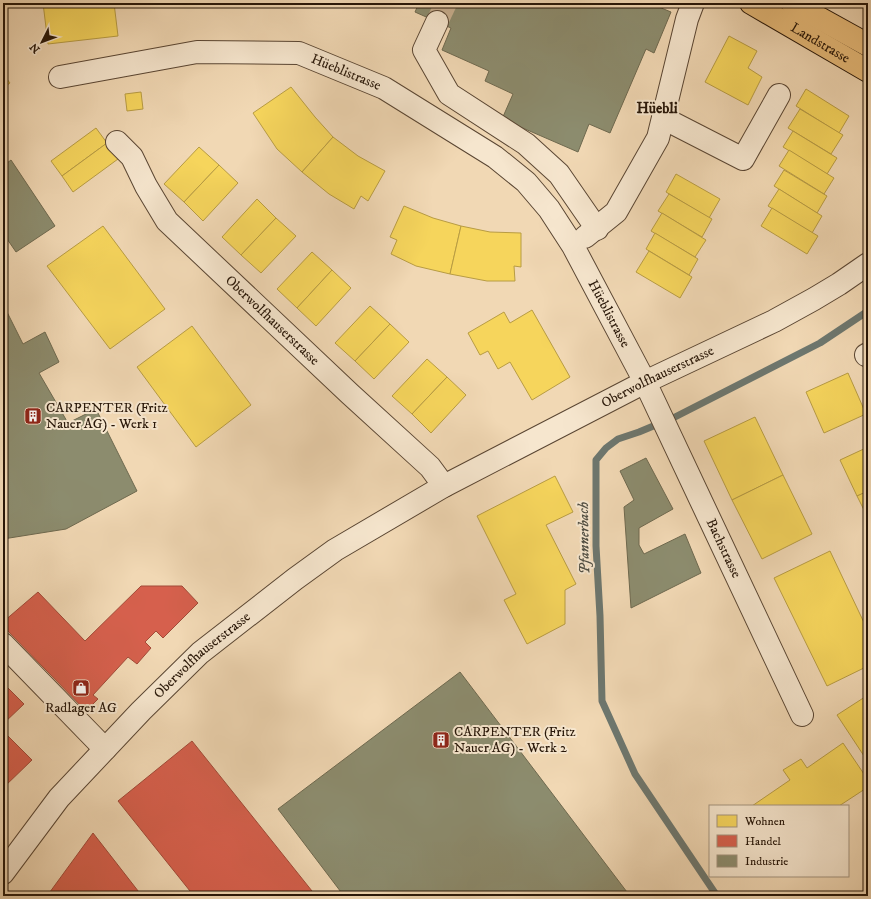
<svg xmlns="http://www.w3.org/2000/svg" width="871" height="899" viewBox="0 0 871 899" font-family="'IM FELL DW Pica',serif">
<rect width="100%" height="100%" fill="#f1d8b4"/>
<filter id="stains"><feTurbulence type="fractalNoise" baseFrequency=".005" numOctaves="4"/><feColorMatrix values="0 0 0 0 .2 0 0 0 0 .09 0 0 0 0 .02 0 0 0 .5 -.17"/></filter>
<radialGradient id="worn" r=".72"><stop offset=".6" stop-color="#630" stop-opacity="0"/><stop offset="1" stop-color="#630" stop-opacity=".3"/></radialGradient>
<g fill="#f6d55c" stroke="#b89c43">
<path d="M43 3H114L118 36 48 44Z"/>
<path d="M729 36 757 51 748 68 762 77 748 105 705 82Z"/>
<path d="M3 74 10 83 3 88Z"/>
<path d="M291 87 315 117 333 137 302 172 277 149 253 113Z"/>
<path d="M806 89 849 116 839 133 796 106Z"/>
<path d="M141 92 143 109 127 111 125 94Z"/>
<path d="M800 109 843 135 831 154 788 128Z"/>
<path d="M96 128 107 143 62 176 51 161Z"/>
<path d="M793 131 837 158 827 174 783 147Z"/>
<path d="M333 137 358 156 385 171 368 201 361 196 354 209 329 194 302 172Z"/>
<path d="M107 143 118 159 73 192 62 176Z"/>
<path d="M199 147 219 165 184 202 164 184Z"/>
<path d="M789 150 834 178 824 194 779 166Z"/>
<path d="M219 165 238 183 203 221 184 202Z"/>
<path d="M784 170 827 196 817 213 774 186Z"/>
<path d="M676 174 720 199 709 218 666 192Z"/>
<path d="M779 189 822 216 812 233 768 206Z"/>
<path d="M669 194 712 219 702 237 658 211Z"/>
<path d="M257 199 276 218 241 255 222 237Z"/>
<path d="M404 206 433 218 461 226 450 274 416 266 391 254 397 240 390 237Z"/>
<path d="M772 208 818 236 807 254 761 226Z"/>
<path d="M662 213 706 240 695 257 651 231Z"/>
<path d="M276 218 296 236 261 273 241 255Z"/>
<path d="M103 226 165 309 110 349 47 266Z"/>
<path d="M461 226 490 232 521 233V267L514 266 515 281H487L450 274Z"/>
<path d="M655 233 698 259 689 275 646 249Z"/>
<path d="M649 251 692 277 680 298 636 272Z"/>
<path d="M312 252 332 270 297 308 277 289Z"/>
<path d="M332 270 351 288 316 326 297 308Z"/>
<path d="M370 306 390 324 355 361 335 343Z"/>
<path d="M532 310 570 377 532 400 510 362 498 369 488 351 480 355 468 333 504 312 510 323Z"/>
<path d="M390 324 409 342 374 379 355 361Z"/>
<path d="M192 326 251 405 196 447 137 367Z"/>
<path d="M427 359 447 377 412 414 392 396Z"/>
<path d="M848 373 866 414 824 433 806 392Z"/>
<path d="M447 377 466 395 431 433 412 414Z"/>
<path d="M755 417 783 475 732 500 704 441Z"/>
<path d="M868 447V491L857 496 840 460Z"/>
<path d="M783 475 812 534 762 559 732 500Z"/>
<path d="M555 476 573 512 546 525 576 584 565 590V624L527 644 504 600 516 594 477 516Z"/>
<path d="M868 491V518L857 496Z"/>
<path d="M830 551 868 631V666L827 686 774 578Z"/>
<path d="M868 695V757L866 759 837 715Z"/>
<path d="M843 743 868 780V787L839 806H752L790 780 783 770 801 759 807 768Z"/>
</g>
<g fill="#d6604d" stroke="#a24a38">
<path d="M141 586H182L198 603 163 638 156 631 145 642 151 648 137 664 128 657 93 695 98 699 86 711 3 626V622L38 592 85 641Z"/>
<path d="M3 683 24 704 3 724Z"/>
<path d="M3 731 32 760 3 788Z"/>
<path d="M192 741 316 896H194L118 801Z"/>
<path d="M93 833 142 896H47Z"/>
</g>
<g fill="#8c8c6e" stroke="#6e694f">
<path d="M419 3H649L671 12 654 53 646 49 610 133 589 124 578 152 502 119 513 94 485 81 489 71 442 50 451 28 415 12Z"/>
<path d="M11 160 55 226 16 252 3 233V166Z"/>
<path d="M3 304 23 344 45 332 59 362 39 373 68 423 96 409 137 491 66 529 3 539Z"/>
<path d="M646 458 673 509 639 528V545L644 554 685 534 701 573 631 608 624 507 634 500 620 471Z"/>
<path d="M460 672 630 896H344L278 809Z"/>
</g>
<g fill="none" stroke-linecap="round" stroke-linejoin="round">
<path stroke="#6d776f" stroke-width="7" d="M717 896 635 774 602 701 600 616 596 546V460L606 448 618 439 639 432 675 417 820 343 868 311"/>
<path stroke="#c9b192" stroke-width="22" stroke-dasharray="22 11" stroke-linecap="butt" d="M437 22 446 3"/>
<defs>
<g id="minor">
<path d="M437 22 424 50 449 94 526 144 559 174 597 229"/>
<path id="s1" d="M60 77 197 52 299 53 384 88 495 157 526 182 549 209 573 246 645 382 802 715"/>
<path d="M663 118 743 159 779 95"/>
<path id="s2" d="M117 142 132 157 146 186 167 221 350 394 430 467 444 486"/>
<path d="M585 237 616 212 658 138 687 19 693 3"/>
<path d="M866 355 868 354"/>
<path d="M3 644 105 749"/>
<path id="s3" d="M3 873 59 798 141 711 200 653 295 579 335 550 444 486 645 382 774 321 814 299 839 284 868 264"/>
</g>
<g id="major">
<path id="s4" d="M751 3 868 71"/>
<path d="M792 3 868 45"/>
</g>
</defs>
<use href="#minor" stroke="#5a4633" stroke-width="24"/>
<use href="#major" stroke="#271608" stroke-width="24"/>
<use href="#minor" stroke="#f6e6ce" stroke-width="22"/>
<use href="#major" stroke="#e8bc7a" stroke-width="22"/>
</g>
<defs>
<symbol id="building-square" viewBox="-11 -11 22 22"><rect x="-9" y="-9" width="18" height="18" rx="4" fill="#8f2418" stroke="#f6e6ce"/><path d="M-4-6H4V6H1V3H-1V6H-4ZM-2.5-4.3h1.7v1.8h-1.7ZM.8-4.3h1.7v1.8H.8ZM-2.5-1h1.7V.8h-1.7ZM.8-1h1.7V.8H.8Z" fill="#fff"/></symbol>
<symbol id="shop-square" viewBox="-11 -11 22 22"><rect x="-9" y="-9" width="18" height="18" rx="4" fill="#8f2418" stroke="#f6e6ce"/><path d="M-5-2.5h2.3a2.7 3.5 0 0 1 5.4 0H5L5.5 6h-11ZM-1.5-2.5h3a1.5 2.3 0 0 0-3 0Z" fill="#fff"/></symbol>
</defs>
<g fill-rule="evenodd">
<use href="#building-square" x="23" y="406" width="20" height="20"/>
<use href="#shop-square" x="71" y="678" width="20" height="20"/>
<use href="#building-square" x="431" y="730" width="20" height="20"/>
</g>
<g text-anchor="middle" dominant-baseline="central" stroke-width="4" stroke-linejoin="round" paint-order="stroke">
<g font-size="14" fill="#271608" stroke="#f6e6ce">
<text stroke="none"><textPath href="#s4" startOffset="80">Landstrasse</textPath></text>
<text stroke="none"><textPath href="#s1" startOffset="292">Hüeblistrasse</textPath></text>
<text stroke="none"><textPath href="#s1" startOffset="660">Hüeblistrasse</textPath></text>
<text stroke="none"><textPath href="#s2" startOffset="239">Oberwolfhauserstrasse</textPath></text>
<text stroke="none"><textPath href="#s3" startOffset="832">Oberwolfhauserstrasse</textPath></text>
<text stroke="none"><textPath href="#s1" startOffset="921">Bachstrasse</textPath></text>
<text stroke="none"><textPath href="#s3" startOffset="296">Oberwolfhauserstrasse</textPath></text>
</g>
<g font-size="14" fill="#271608" stroke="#f6e6ce" text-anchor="start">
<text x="46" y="408">CARPENTER (Fritz<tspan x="46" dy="16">Nauer AG) - Werk 1</tspan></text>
<text x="81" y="708" text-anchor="middle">Radlager AG</text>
<text x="454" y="732">CARPENTER (Fritz<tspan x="454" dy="16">Nauer AG) - Werk 2</tspan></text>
</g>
<g font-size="15" font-weight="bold" fill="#271608" stroke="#f6e6ce">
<text x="657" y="108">Hüebli</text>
</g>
<g font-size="15" font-style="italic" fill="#504f44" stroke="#f6e6ce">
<text transform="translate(584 538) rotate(-91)">Pfannerbach</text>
</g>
</g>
<rect width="871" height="899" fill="none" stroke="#f1d8b4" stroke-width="16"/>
<rect x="4" y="4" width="863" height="891" fill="none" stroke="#271608" stroke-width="2"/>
<rect x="8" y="8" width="855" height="883" fill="none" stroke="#271608"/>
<rect x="709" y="805" width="140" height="72" fill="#f6e6ce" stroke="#a3937f"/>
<rect x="717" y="815" width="20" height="12" fill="#f6d55c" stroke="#a3937f"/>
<text x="745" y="825" font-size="12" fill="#271608">Wohnen</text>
<rect x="717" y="835" width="20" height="12" fill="#d6604d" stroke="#a3937f"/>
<text x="745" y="845" font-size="12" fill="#271608">Handel</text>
<rect x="717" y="855" width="20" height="12" fill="#8c8c6e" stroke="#a3937f"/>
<text x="745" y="865" font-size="12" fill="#271608">Industrie</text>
<g transform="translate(42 42) rotate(228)" stroke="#f6e6ce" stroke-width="3" paint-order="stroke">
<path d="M0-3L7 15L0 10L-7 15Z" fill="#271608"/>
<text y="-6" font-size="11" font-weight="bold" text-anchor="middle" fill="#271608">N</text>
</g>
<rect width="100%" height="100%" filter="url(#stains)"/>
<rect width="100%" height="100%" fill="url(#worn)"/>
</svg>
